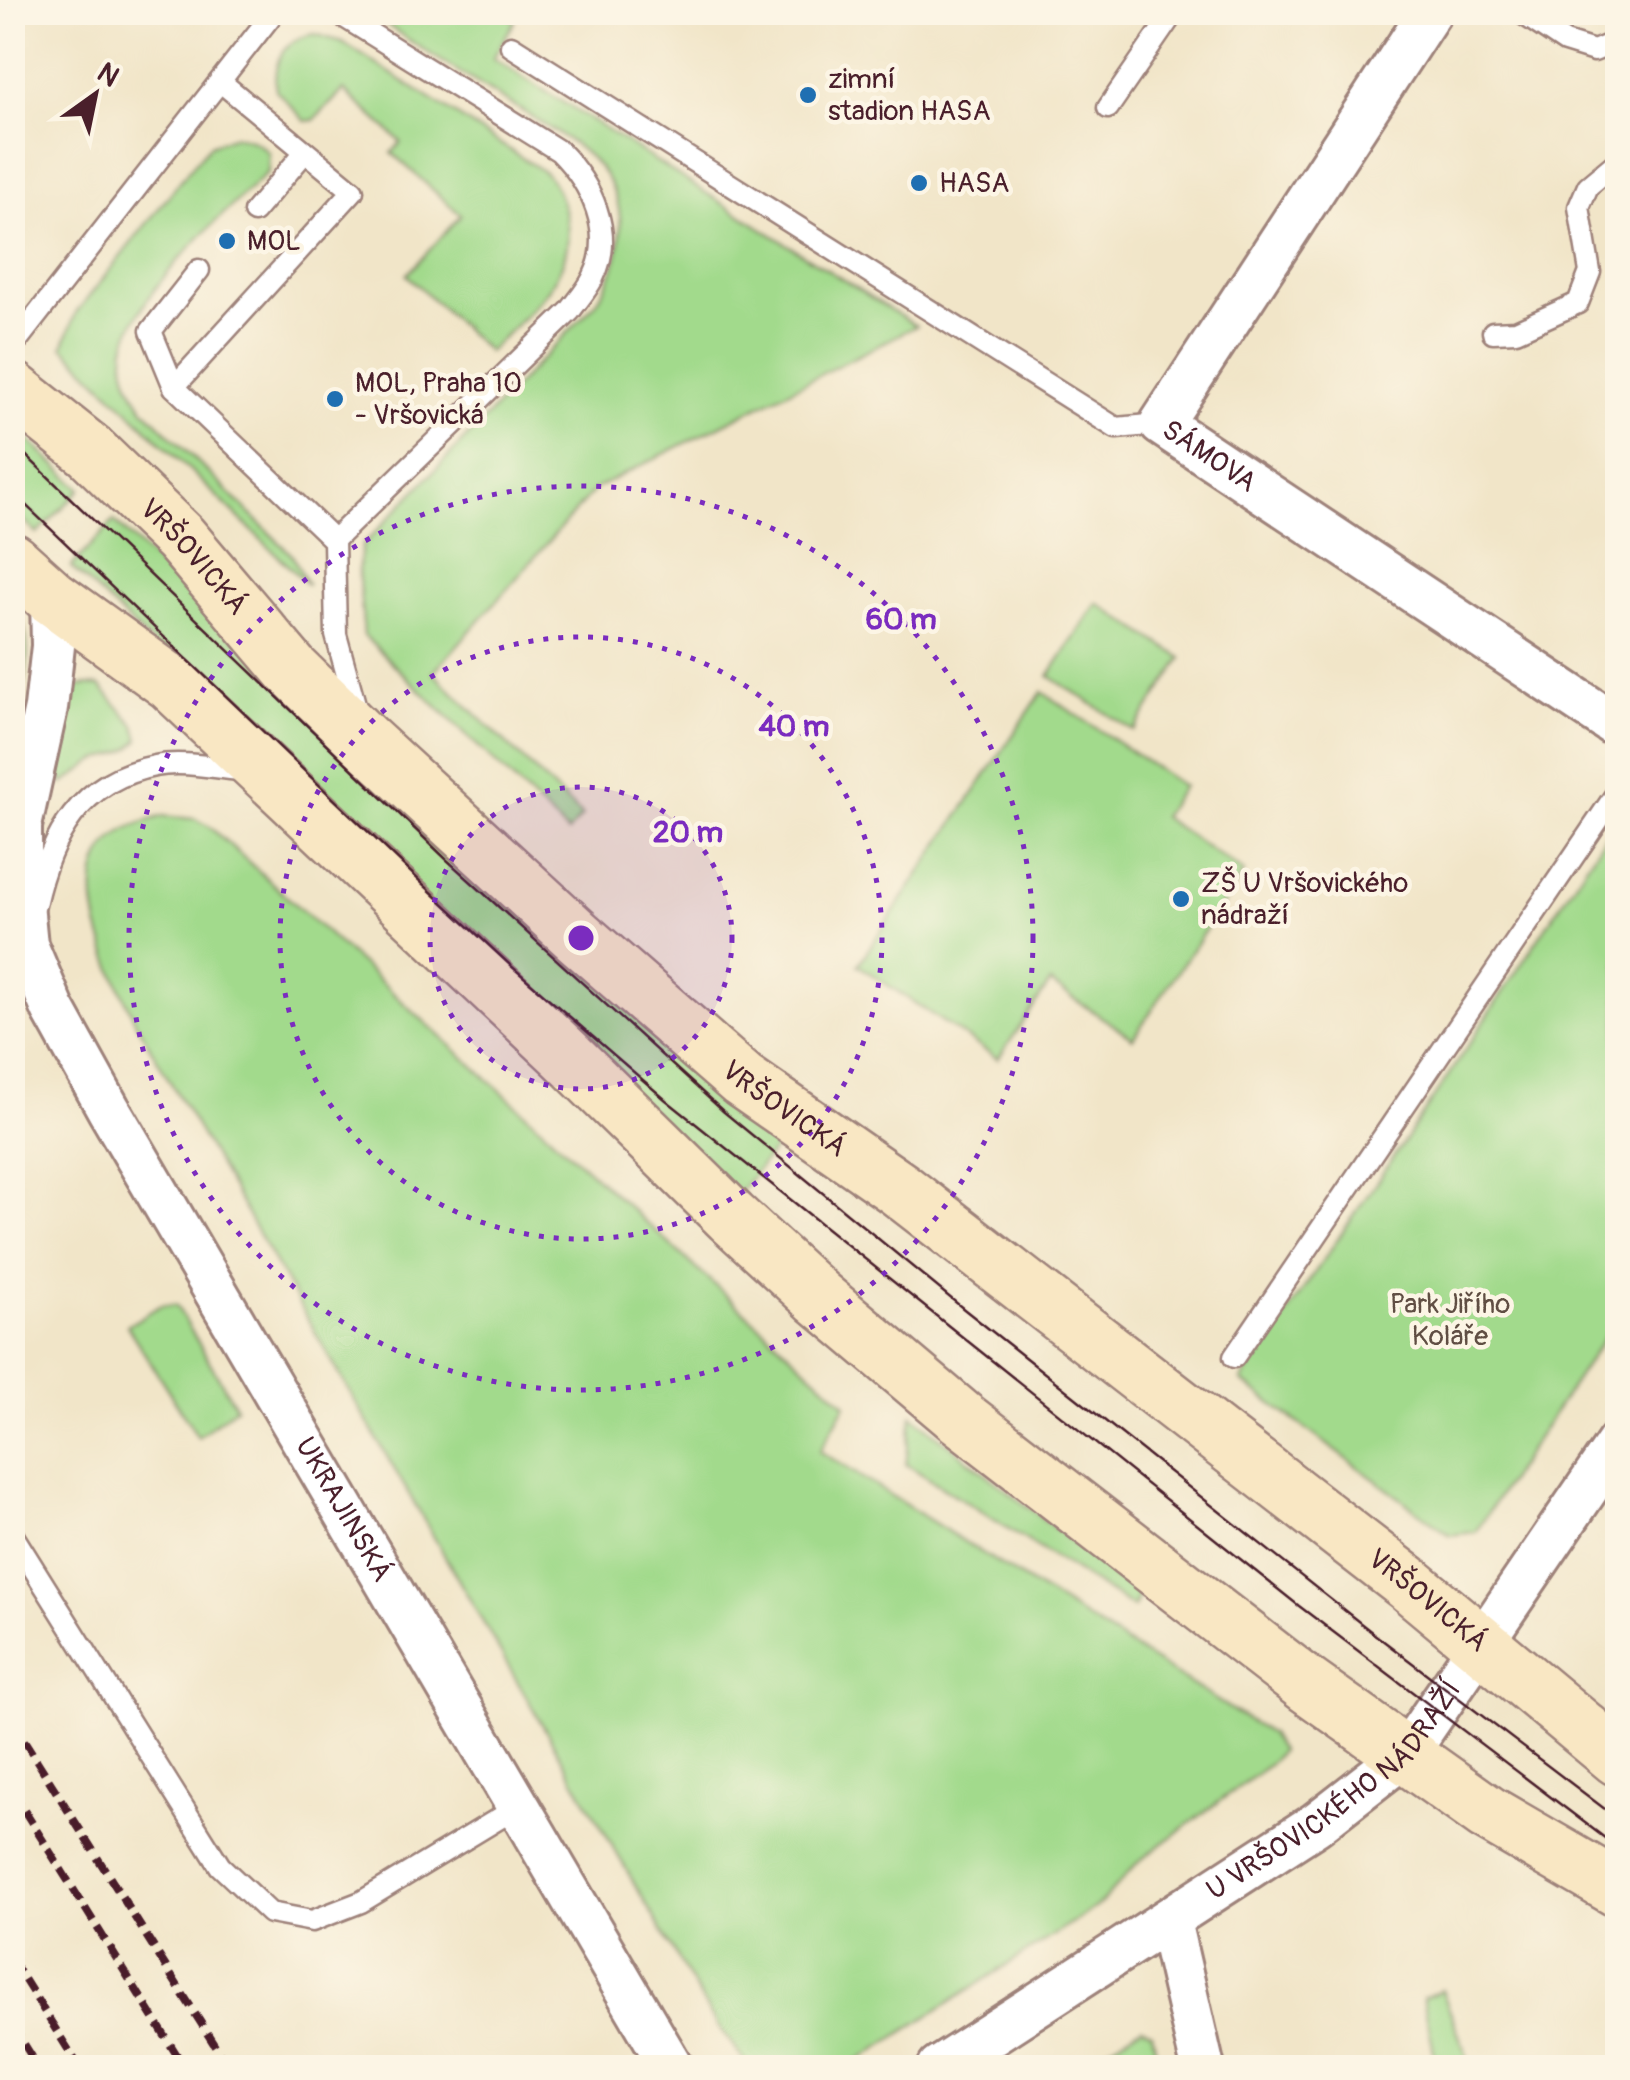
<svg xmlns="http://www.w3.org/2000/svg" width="1630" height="2080" viewBox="0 0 1630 2080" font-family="Pangolin,sans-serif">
<rect width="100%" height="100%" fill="#fcf5e5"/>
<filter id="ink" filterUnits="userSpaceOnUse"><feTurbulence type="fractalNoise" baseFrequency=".01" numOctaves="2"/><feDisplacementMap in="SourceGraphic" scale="20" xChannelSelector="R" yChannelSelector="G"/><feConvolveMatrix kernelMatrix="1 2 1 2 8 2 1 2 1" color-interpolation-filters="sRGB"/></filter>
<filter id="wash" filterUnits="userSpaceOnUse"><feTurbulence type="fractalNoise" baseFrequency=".0048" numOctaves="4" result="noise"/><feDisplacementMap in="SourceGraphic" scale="40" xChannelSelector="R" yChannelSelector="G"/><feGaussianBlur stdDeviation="2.25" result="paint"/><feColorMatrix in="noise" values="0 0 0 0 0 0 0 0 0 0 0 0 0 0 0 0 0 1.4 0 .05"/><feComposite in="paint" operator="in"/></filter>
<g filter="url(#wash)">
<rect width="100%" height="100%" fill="#f1e5c8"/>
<g fill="#a2da8c" stroke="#767c5c" stroke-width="2.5">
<path d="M371 13H502L515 21 493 58 916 326 595 489 433 673 582 816 568 833 364 636 358 569 363 545 596 303C621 265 632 215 604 174 587 149 556 133 532 117 478 83 421 51 371 13Z"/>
<path d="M315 34 342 42 544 172C554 181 558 192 563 206 585 272 529 310 488 352L407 275 461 215 392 153 401 142 344 90 314 120 305 121 276 90C272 60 284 39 315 34Z"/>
<path d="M234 136C249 138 259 142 269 153L268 172C228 209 122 303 124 359 124 377 134 394 144 409L292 555 308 585 63 347 76 313 193 165 210 145Z"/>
<path d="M20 432 81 489 37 534 13 510V439Z"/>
<path d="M114 521 330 732 782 1140 736 1196 71 567Z"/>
<path d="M1097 603 1182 658 1134 731 1049 676Z"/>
<path d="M13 606C41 643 21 698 13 739Z"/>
<path d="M87 685 100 686 135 725 139 739C128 755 112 754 96 761 84 767 75 778 62 784L53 758 76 687Z"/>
<path d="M1042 692 1183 786 1162 817 1244 872 1133 1038 1050 983 998 1059 858 965Z"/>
<path d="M163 816 196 819 210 827 846 1404 820 1451 1270 1734 1280 1751 1267 1766 1138 1862 1102 1902 1083 1916 849 2067H749L711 2016 135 1021C114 972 62 875 120 833 132 824 149 821 163 816Z"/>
<path d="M1614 823 1618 825 1617 1318 1475 1532 1450 1535 1241 1381 1425 1111Z"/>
<path d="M161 1305H176L236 1407 198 1437 127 1326Z"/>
<path d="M912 1415 1139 1595 1134 1608 906 1464Z"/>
<path d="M1442 1990 1471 2067H1437L1423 1998Z"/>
<path d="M1142 2027 1152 2032 1159 2067H1077Z"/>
</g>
</g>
<g filter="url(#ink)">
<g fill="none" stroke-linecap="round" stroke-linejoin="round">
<defs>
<g id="lane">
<path d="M1520 12 1565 42 1594 51 1618 41"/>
<path d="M511 46 1116 428 1161 424"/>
<path d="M222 83 353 191 174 387 334 540 336 635 358 715"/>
<path d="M1108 108 1174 12"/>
<path d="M254 212 305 152"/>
<path d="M1493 332 1516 331 1578 303 1590 272 1579 207 1588 186 1618 161"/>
<path d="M12 347 274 12"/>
<path d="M174 387 151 331 199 270"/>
<path d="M334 540 570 311C578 300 587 290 593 278 616 233 591 183 559 151L336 12"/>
<path d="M35 905C50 837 80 780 155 766 184 760 220 769 249 771"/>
<path d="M1234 1357 1618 791"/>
<path d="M12 1534 220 1866 270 1913 312 1921 361 1902 518 1807"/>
</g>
<g id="street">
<path id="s1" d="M1430 12 1161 424 1618 727"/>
<path id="s2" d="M52 597 53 646 46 708 20 826V884L26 945 53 1009 109 1110 672 2068"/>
<path d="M1169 1921 1203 2068"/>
<path id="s3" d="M939 2068 1316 1824 1406 1754 1618 1443"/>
</g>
<g id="secondary">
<path id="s4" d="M12 389 90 451 180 538 291 669 365 741 577 936 742 1080 899 1189 1409 1584 1618 1758"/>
<path d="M12 561 52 597 171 683 565 1054 731 1217 818 1297 960 1417 1307 1685 1487 1813 1618 1889"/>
</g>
</defs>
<use href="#lane" stroke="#9e827a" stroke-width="25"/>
<use href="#street" stroke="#9e827a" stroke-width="48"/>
<use href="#secondary" stroke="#9e827a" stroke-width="60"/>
<use href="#lane" stroke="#fff" stroke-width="20"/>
<use href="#street" stroke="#fff" stroke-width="42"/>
<use href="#secondary" stroke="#f9e7c3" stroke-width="55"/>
<g stroke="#4a1f2b" stroke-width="2.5">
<path d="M12 442 446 859 724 1112 965 1310 1373 1633 1618 1819"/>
<path d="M12 492 425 886 510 965 666 1100 1299 1606 1618 1848"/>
</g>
<g stroke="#4a1f2b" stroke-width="8" stroke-dasharray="15 8" stroke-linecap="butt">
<path d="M12 1721 229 2068"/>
<path d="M12 1791 185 2068"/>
<path d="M12 1960 80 2068"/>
<path d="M12 2025 39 2068"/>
</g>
</g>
</g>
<circle cx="581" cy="938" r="151" fill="#7b2cbf" fill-opacity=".12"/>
<g fill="none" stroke="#7b2cbf" stroke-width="5" stroke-dasharray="5 10">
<circle cx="581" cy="938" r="151"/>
<circle cx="581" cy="938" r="301"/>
<circle cx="581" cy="938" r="452"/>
</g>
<g fill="#1f6fb2" stroke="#fcf5e5" stroke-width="4">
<circle cx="808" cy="95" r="10"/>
<circle cx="919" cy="183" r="10"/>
<circle cx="227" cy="241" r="10"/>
<circle cx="335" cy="399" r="10"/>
<circle cx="1181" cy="899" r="10"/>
</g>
<g text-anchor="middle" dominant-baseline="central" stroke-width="9" stroke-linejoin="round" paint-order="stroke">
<g font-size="28" fill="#4a1f2b" stroke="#fcf5e5" text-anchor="start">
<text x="828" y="79">zimní<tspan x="828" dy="32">stadion HASA</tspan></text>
<text x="939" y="183">HASA</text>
<text x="247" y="241">MOL</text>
<text x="355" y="383">MOL, Praha 10<tspan x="355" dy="32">- Vršovická</tspan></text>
<text x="1201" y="883">ZŠ U Vršovického<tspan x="1201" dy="32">nádraží</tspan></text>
</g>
<g font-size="28" fill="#4a1f2b" stroke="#fcf5e5">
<text stroke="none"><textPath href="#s1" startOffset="550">SÁMOVA</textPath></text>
<text stroke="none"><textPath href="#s4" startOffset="248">VRŠOVICKÁ</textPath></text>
<text stroke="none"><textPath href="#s4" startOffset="1058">VRŠOVICKÁ</textPath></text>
<text stroke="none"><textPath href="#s2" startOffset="1000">UKRAJINSKÁ</textPath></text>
<text stroke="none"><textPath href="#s4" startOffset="1868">VRŠOVICKÁ</textPath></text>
<text stroke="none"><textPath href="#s3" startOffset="485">U VRŠOVICKÉHO NÁDRAŽÍ</textPath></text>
</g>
<g font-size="28" fill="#604e43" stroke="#fcf5e5">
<text x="1450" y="1304">Park Jiřího<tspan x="1450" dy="32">Koláře</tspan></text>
</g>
</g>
<circle cx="581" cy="938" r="15" fill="#7b2cbf" stroke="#fcf5e5" stroke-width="5"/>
<g font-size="30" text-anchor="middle" font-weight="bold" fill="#7b2cbf" stroke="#fcf5e5" stroke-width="9" stroke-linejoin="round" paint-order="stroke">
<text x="901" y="629">60 m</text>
<text x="794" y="736">40 m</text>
<text x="688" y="842">20 m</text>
</g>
<rect width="1630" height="2080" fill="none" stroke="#fcf5e5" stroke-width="50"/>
<g transform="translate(95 95) rotate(33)" stroke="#fcf5e5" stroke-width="8" paint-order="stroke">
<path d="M0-8L18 38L0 25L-18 38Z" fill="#4a1f2b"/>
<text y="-15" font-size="28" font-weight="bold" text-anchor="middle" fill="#4a1f2b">N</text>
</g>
</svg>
